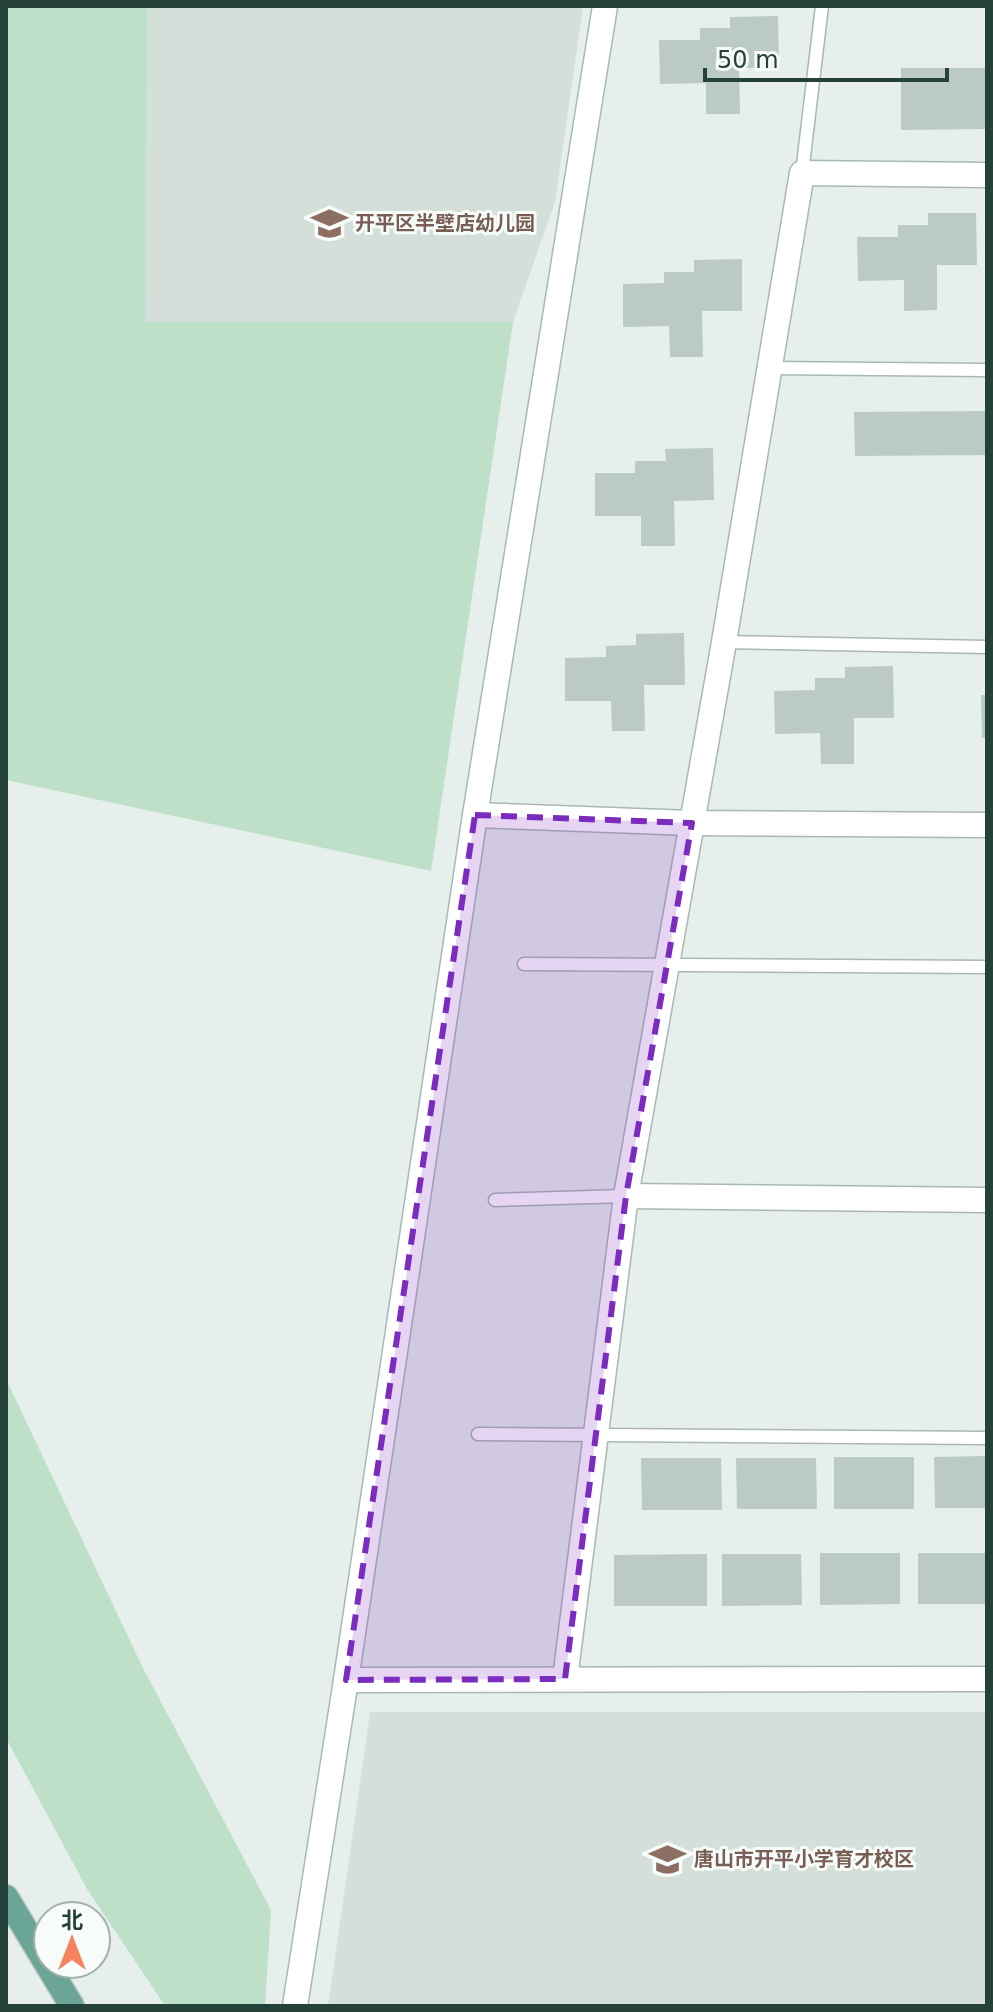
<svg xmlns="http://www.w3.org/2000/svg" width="993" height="2012" viewBox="0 0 993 2012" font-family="'DejaVu Sans','Noto Sans SC',sans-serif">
<rect width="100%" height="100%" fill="#e6efeb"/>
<g fill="#d4dfda">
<path d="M147 6H583L555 202 513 322H146Z"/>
<path d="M370 1712H987V2006H328Z"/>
</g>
<g fill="#bfe0c8">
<path d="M6 6H147L146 322H513L431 871 6 780Z"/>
<path d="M6 1379 142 1666 271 1910 265 2006H165L87 1889 6 1738Z"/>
</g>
<g fill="#bbcac4">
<path d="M778 16 779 68H739L740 114H706V83L660 84 659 40H700V28H730V17Z"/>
<path d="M901 68H987V129L901 130Z"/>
<path d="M928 213H976L977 265H937V310L904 311V280L858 281 857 237H898V225H928Z"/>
<path d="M742 259V311H702L703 357H670L669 326 623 327V284L664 283V272H694V260Z"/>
<path d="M987 411V455L855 456 854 412Z"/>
<path d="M713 448 714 500 674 501 675 546H641V516H595V473H635V461H666L665 449Z"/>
<path d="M684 633 685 685H644L645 731H612L611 701H565V658L606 657V646L636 645V634Z"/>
<path d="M893 666 894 718H854V764H821L820 733 775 734 774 691 815 690V678H845V667Z"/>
<path d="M981 695H987V738H982Z"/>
<path d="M987 1456V1508H935L934 1457Z"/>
<rect x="834" y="1457" width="80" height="52"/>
<path d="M641 1458H721L722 1510H642Z"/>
<path d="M736 1458H816L817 1509H737Z"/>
<path d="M820 1553H900V1604L820 1605Z"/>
<rect x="918" y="1553" width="69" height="51"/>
<path d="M707 1554V1606H614V1555Z"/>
<path d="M722 1554H801L802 1605 722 1606Z"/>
</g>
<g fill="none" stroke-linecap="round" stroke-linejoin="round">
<defs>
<g id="lane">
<path d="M802 173 822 6"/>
<path d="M768 368 987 370"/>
<path d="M724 642 987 647"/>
<path d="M524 964 987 967"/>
<path d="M495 1200 626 1196"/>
<path d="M478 1434 987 1438"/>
</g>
<g id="street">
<path d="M475 815 692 823 987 825"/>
<path d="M626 1196 987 1200"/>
<path d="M565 1679 626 1196 724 642 802 173 987 175"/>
<path d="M346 1680 987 1679"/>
</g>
<path id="secondary" d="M295 2006 346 1680 475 815 605 6"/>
<path id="primary" d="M6 1897 72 2006"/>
</defs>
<use href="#lane" stroke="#a8b8b2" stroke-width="15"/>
<use href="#street" stroke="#a8b8b2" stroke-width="27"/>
<use href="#secondary" stroke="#a4bbb3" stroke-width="27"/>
<use href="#primary" stroke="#c2cac8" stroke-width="27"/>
<use href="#lane" stroke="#fff" stroke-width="12"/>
<use href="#street" stroke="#fff" stroke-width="24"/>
<use href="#secondary" stroke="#fff" stroke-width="24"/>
<use href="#primary" stroke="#6aa596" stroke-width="24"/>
</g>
<path fill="#7b2cbf" fill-opacity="0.2" stroke="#7b2cbf" stroke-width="6" stroke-dasharray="16 10" stroke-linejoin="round" d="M475 815 692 823 626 1196 565 1679 346 1680Z"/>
<defs>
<symbol id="school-bare" viewBox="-9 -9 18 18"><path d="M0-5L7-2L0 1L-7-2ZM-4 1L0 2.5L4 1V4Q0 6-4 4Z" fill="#8d6e63" stroke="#f7fbf9" stroke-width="2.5" paint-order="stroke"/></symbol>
</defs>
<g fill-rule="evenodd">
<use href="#school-bare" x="304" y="198" width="51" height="51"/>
<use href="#school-bare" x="642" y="1834" width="51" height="51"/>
</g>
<g text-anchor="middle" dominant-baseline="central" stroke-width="6" stroke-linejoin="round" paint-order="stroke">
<g font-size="20" font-weight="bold" fill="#785e54" stroke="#f7fbf9" text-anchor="start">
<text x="355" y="223">开平区半壁店幼儿园</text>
<text x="694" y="1859">唐山市开平小学育才校区</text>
</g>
</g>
<rect width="993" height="2012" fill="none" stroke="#24423a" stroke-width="16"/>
<g transform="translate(72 1940)"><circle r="38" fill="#f7fbf9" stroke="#a3b1ad" stroke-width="2"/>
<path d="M0-6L14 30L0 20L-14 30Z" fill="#f4845f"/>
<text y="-12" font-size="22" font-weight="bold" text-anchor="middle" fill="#24423a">北</text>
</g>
<path d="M705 68v12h242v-12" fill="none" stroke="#24423a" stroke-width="4"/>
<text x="717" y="68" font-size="24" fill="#24423a" stroke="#f7fbf9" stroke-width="6" paint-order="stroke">50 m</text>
</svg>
